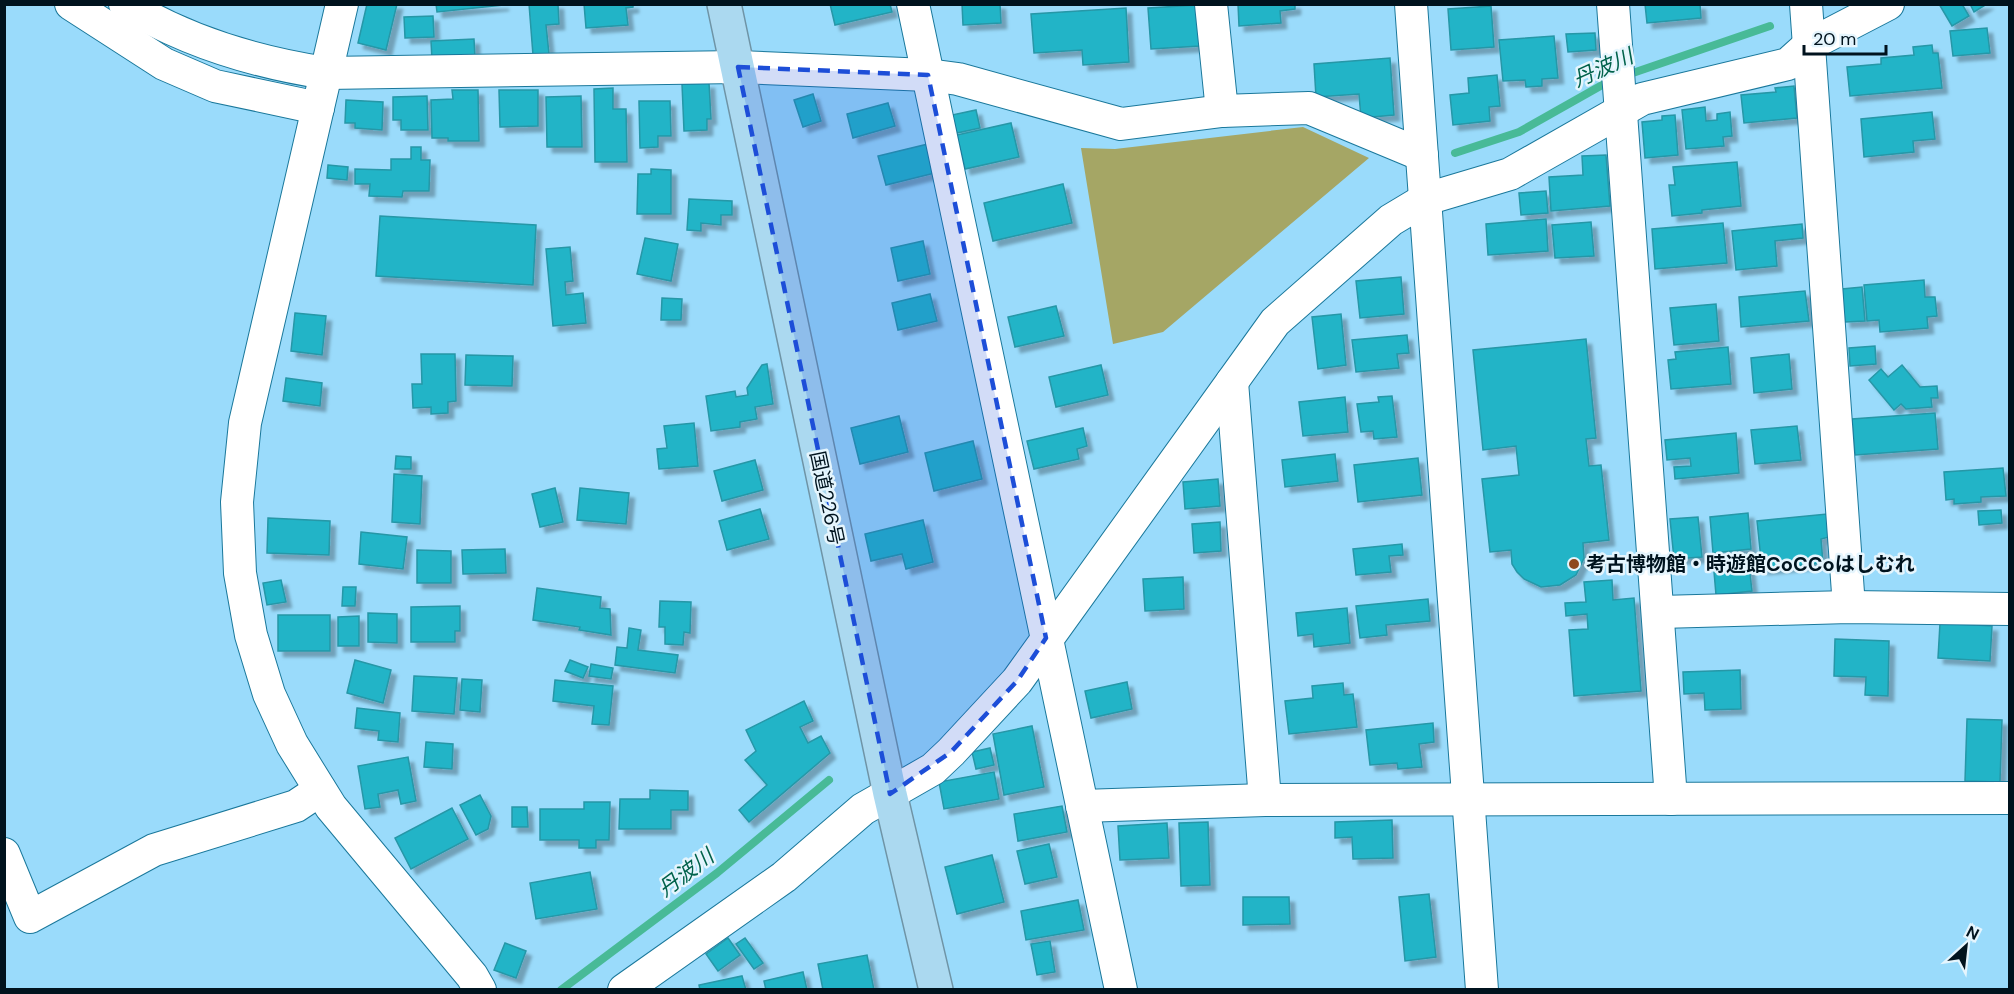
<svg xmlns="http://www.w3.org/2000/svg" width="2014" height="994" viewBox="0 0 2014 994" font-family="'DM Sans','Noto Sans JP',sans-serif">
<defs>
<filter id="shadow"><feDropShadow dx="5.5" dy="5.5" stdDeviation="1.5" flood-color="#0004"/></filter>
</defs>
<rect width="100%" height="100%" fill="#9adbfb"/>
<path fill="#a5a665" d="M1303 127 1369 158 1163 332 1113 344 1081 148 1115 149Z"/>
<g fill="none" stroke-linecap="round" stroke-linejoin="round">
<g stroke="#48ba97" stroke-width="8">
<path d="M1624 76 1770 26"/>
<path d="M1455 153 1519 132 1611 80"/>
<path d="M561 990 717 873 829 780"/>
</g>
</g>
<g fill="#22b4c7" stroke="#2697a7" stroke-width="1.5" filter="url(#shadow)">
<path d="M367 4H397L386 50 358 43Z"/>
<path d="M436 4H503V5L437 12Z"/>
<path d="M529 4H558L559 24 546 25 549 54 533 55Z"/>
<path d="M584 4H633V7L626 8 628 25 586 28Z"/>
<path d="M830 4H890L892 12 835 25Z"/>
<path d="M962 4H1000L1001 23 963 25Z"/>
<path d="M1238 4H1295V9L1280 11 1281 23 1239 26Z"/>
<path d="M1645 4H1700L1701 18 1647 23Z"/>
<path d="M1939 4H1962L1969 16 1952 26Z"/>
<path d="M1970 4H1987L1974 12Z"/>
<path d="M1197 5 1200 46 1151 49 1148 8Z"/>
<path d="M1491 6 1494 47 1451 50 1448 9Z"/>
<path d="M1126 8 1129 62 1083 65 1082 50 1034 53 1031 14Z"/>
<path d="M433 16 434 37 405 38 404 17Z"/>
<path d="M1987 28 1990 53 1953 56 1950 31Z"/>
<path d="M1595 33 1596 50 1568 52 1566 34Z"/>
<path d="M1554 36 1558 78 1542 79V86L1526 87 1525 80 1503 81 1499 40Z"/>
<path d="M474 39 475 58 432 60 431 41Z"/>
<path d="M1932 45 1933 53H1938L1942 88 1850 96 1847 67 1881 64V58L1914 55 1913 47Z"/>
<path d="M1390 58 1394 115 1361 118 1359 94 1316 97 1314 64Z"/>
<path d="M1497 75 1500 106 1489 107 1490 121 1453 125 1450 95 1469 93 1468 78Z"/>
<path d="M709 83 711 119H707V130L684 131 682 84Z"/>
<path d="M1794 86 1797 118 1744 123 1741 95 1776 92 1775 88Z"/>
<path d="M613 88V109H626L627 162H595L594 89Z"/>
<path d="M452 90H478L479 141H448V138H432L431 100 453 99Z"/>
<path d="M499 90H538V126L500 127Z"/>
<path d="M813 94 821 121 803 127 794 100Z"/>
<path d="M427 96 428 130H401V120H393V97Z"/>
<path d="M581 96 582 147H547L546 97Z"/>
<path d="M346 100 383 102 382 130 355 128V123H345Z"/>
<path d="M639 101H670L671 136H658V147L640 148Z"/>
<path d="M888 103 895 126 853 138 847 114Z"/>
<path d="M1705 107 1706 121 1717 120V114L1730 112 1732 136 1723 137 1724 146 1686 149 1682 110Z"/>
<path d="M976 110 980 128 957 133 952 115Z"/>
<path d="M1932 112 1935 139 1913 141 1914 152 1864 157 1861 119Z"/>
<path d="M1675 115 1678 155 1645 158 1642 122 1662 120V116Z"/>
<path d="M1011 123 1019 157 965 169 957 135Z"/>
<path d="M928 144 935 173 886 185 878 156Z"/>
<path d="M411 147H421V160H430L429 191H403L402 197 369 196 370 184H355V169L391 170V159H411Z"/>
<path d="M1606 155 1610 206 1551 211 1549 177 1583 175 1582 156Z"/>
<path d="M1737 162 1741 206 1702 210V213L1672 216 1669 185H1675L1673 167Z"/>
<path d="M328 165 348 167 347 180 327 178Z"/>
<path d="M651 169 671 170V214H637L638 174H651Z"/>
<path d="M1063 184 1072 223 993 241 984 203Z"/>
<path d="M1546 191 1548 213 1521 215 1519 193Z"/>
<path d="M689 199 732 201V215H721V225L701 223V231L687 230Z"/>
<path d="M380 216 536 225 533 285 376 276Z"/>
<path d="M1546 219 1548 251 1488 255 1486 224Z"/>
<path d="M1591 222 1594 256 1555 258 1552 225Z"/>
<path d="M1723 223 1727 263 1655 269 1652 229Z"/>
<path d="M1802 224 1803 238 1775 241 1777 266 1736 270 1732 231Z"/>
<path d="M645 238 678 244 671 281 637 274Z"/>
<path d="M923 241 930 274 898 281 891 248Z"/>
<path d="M570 247 573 281 565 282 566 295 583 293 586 323 553 326 546 249Z"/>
<path d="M1401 277 1404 314 1360 318 1356 281Z"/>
<path d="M1924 280 1925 297H1935L1937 316 1927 317 1928 328 1880 332 1879 320 1867 321 1864 285Z"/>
<path d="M1862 287 1865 321 1845 322 1842 289Z"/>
<path d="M1805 291 1809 321 1741 327 1739 297Z"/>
<path d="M930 294 937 321 898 330 892 303Z"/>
<path d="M662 298 682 299 681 320H661Z"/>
<path d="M1716 304 1719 341 1674 345 1670 308Z"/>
<path d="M1056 306 1064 336 1015 347 1008 317Z"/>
<path d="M295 313 326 316 322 355 291 351Z"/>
<path d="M1341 314 1346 365 1318 369 1312 317Z"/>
<path d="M1407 335 1409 353 1397 354 1399 368 1356 372 1352 340Z"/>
<path d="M1586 339 1596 438 1586 439 1589 466 1601 465 1609 540 1583 543 1584 558 1576 575 1560 585 1541 587 1524 579 1517 572 1512 564 1511 550 1490 552 1482 479 1519 475 1516 446 1483 450 1473 350Z"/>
<path d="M1875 346 1876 364 1850 366 1849 348Z"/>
<path d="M1728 347 1731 384 1671 389 1668 360 1676 359 1675 352Z"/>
<path d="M421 354H455L456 401 448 402V413L431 414V407L413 408 412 384H422Z"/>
<path d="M1789 354 1792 389 1754 393 1751 358Z"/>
<path d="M466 355 513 356 512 386 465 385Z"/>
<path d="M767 364 773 404 755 407 757 419 740 422V427L711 431 706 396 735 391 736 397 748 395 747 388 762 365Z"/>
<path d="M1101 365 1108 395 1056 407 1049 377Z"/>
<path d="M1902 365 1920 387 1937 386 1938 398H1931L1932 407 1906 409 1901 404 1894 410 1869 380 1881 369 1888 377Z"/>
<path d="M286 378 322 383 320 406 283 401Z"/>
<path d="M1392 396 1397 437 1374 439 1373 431 1361 432 1357 404 1379 402 1378 397Z"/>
<path d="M1345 397 1348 432 1303 436 1299 402Z"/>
<path d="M1935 413 1938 449 1855 455 1852 419Z"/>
<path d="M899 416 908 452 860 464 851 428Z"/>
<path d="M694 423 698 466 659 469 657 449 667 448 664 426Z"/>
<path d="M1797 426 1801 460 1755 464 1751 430Z"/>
<path d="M1083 428 1087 446 1077 449 1079 459 1034 469 1027 441Z"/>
<path d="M1736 433 1739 473 1675 479 1674 467 1691 466 1690 458 1667 460 1665 440Z"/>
<path d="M973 441 982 479 934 491 925 453Z"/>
<path d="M1335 454 1338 481 1285 487 1282 460Z"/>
<path d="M396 456 411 457V469H395Z"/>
<path d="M1418 458 1422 495 1358 502 1354 465Z"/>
<path d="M755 460 763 490 722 501 714 471Z"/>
<path d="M2003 468 2006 496 1981 497V502L1954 504V499L1946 500 1944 472Z"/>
<path d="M394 474 422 476 420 524 392 522Z"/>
<path d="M1218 479 1220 506 1185 509 1183 482Z"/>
<path d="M555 488 563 522 540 527 532 494Z"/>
<path d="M580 488 629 493 626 524 577 520Z"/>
<path d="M760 509 769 539 727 550 719 521Z"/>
<path d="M2001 510 2002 523 1979 525 1978 511Z"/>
<path d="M1748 513 1751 549 1713 553 1710 517Z"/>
<path d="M1827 514 1829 537 1821 539 1823 563 1762 569 1757 521Z"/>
<path d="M1698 517 1702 557 1674 559 1670 519Z"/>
<path d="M268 518 330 521 329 555 267 553Z"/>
<path d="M923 520 933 562 906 569 902 554 871 561 865 534Z"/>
<path d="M1220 522 1221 551 1194 553 1192 524Z"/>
<path d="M361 532 407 537 403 569 359 564Z"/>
<path d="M1402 544 1403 555 1389 556 1391 572 1356 575 1353 549Z"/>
<path d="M505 549 506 573 463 574 462 550Z"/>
<path d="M417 550 451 551V583H417Z"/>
<path d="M1748 557 1752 591 1716 595 1713 560Z"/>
<path d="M1183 577 1184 609 1145 611 1143 579Z"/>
<path d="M281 580 286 602 267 605 263 583Z"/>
<path d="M1612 580 1613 600 1634 598 1641 691 1574 696 1569 630 1588 629 1587 614 1566 616 1565 603 1586 602 1584 582Z"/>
<path d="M343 587H356L355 606H342Z"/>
<path d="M537 588 601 597 600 608 610 609 611 635 579 630 580 627 533 620Z"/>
<path d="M1428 599 1430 621 1386 625 1387 635 1360 638 1356 606Z"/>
<path d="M660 601 691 602 690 633 684 632 683 645 665 644V627H659Z"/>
<path d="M460 606V631H455V642H411V607Z"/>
<path d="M1347 608 1350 643 1314 647 1313 634 1298 636 1296 613Z"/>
<path d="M368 613 397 614V643L368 642Z"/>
<rect x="278" y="615" width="52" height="36"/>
<path d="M359 616V646H338V617Z"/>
<path d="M1940 623 1992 626 1990 661 1938 658Z"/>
<path d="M629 628 641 630 638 650 678 655 675 673 615 665 617 647 627 648Z"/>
<path d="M1835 639 1889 641 1888 696 1865 695 1866 677 1834 676Z"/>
<path d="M355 660 391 670 383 703 347 693Z"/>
<path d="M570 660 588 667 583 678 565 671Z"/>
<path d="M591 664 613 668 611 679 589 676Z"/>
<path d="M1740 670 1741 709 1705 710 1704 693 1684 694 1683 672Z"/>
<path d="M414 676 457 678 454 714 412 711Z"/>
<path d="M462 679 482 680 480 712 460 710Z"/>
<path d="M555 680 613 686 609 725 592 724 594 706 553 701Z"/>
<path d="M1127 682 1132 709 1091 718 1085 691Z"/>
<path d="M1343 683 1344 695 1353 694 1357 727 1289 734 1285 701 1313 698 1312 686Z"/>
<path d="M804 701 813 721 800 727 808 743 821 736 830 753 749 822 739 810 767 785 745 760 756 751 746 730Z"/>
<path d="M357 708 400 713 398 742 378 740 379 731 355 728Z"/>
<path d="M1967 719 2002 720 2000 782 1965 781Z"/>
<path d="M1433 723 1434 742 1419 744 1422 767 1398 769 1397 763 1370 765 1366 730Z"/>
<path d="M1032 726 1044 787 1004 795 993 734Z"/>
<path d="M426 742 453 744 452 769 424 767Z"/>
<path d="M990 748 994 765 976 769 972 752Z"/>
<path d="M408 757 416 801 401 804 398 790 378 794 380 807 365 809 358 766Z"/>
<path d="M994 772 999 799 944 809 939 782Z"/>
<path d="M650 790 688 791V810H671V829H619L620 799H650Z"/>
<path d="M480 795 491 816 488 829 476 835 460 805Z"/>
<path d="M584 802H610L609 840H596V848H579V840H540V809H584Z"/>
<path d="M1062 806 1067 832 1018 841 1014 814Z"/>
<path d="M512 807H527L528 827H512Z"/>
<path d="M452 808 468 839 411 869 395 838Z"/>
<path d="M1392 820 1393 858 1353 859 1352 837 1335 838V822Z"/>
<path d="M1208 822 1210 885 1181 886 1179 823Z"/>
<path d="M1167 823 1169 858 1120 860 1118 826Z"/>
<path d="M1049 844 1057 877 1025 884 1017 851Z"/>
<path d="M992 855 1004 902 957 914 945 867Z"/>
<path d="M590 872 597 909 536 919 530 883Z"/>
<path d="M1429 894 1436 957 1405 961 1399 897Z"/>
<path d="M1243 897H1289L1290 924 1243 925Z"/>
<path d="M1078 900 1084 930 1026 940 1021 911Z"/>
<path d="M728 938 740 955 718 971 706 954Z"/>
<path d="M745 938 763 963 754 969 736 944Z"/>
<path d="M1050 941 1055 972 1037 975 1031 944Z"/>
<path d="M505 943 526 951 516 978 494 970Z"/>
<path d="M867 955 874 990H823L818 964Z"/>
<path d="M803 972 807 990H766L764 981Z"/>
<path d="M742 976 746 990H700L699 985Z"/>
</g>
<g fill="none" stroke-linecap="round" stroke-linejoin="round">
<defs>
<g id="minor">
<path d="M71 4 164 64 215 86 318 108"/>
<path d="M125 4C187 42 254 62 326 73L738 67 928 75 958 79 1121 124 1222 111 1309 108 1422 155"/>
<path d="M342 4 245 423 237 502 240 573 251 635 269 694 292 744 331 807 472 976 480 990"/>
<path d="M913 4 1121 990"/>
<path d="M1211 4 1222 111"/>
<path d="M1411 4 1482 990"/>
<path d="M1613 4 1671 799"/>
<path d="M1806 4 1849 607"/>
<path d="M1232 382 1265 800"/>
<path d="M1660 612 1849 607 2010 609"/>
<path d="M1082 806 1265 800 2010 798"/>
<path d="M4 854 30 917 154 850 296 806 320 790"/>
<path d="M624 990 784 877 863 809 933 769 951 752 1017 681 1275 322 1391 220 1426 199 1510 174 1642 99 1788 64 1809 45 1888 4"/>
</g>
<path id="highway" d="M724 4 890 794 936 990"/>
</defs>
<use href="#minor" stroke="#1a789b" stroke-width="34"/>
<use href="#highway" stroke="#6f94a6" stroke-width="36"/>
<use href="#minor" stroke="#fff" stroke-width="32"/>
<use href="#highway" stroke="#abd9f0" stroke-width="33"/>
</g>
<path fill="#1d4ed8" fill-opacity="0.2" stroke="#1d4ed8" stroke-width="4.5" stroke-dasharray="12 8" stroke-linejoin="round" d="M738 67 928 75 1046 638 1017 681 951 752 890 794Z"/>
<circle fill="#8e491e" stroke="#e5f5fd" stroke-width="2" cx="1574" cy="564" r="6"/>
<g text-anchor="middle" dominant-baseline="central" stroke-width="5" stroke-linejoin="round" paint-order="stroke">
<g font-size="20" fill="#00131e" stroke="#e5f5fd">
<text transform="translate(827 498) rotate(78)">国道226号</text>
</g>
<g font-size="20" font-weight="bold" fill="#00131e" stroke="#e5f5fd" text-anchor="start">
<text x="1586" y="564">考古博物館・時遊館CoCCoはしむれ</text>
</g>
<g font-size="21" font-style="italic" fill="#01624b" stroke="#e5f5fd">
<text transform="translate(1603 68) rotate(-24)">丹波川</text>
<text transform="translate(686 873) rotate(-37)">丹波川</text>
</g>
</g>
<rect width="2014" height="994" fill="none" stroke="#00131e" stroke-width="12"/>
<g transform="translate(1966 946) rotate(27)" stroke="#e5f5fd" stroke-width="4.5" paint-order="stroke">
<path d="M0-4.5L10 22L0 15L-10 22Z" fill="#00131e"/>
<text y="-9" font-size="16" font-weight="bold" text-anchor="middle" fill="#00131e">N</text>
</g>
<path d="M1804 45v9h82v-9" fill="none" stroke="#00131e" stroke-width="3"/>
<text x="1813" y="45" font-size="18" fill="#00131e" stroke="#e5f5fd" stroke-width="4.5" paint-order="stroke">20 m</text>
</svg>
